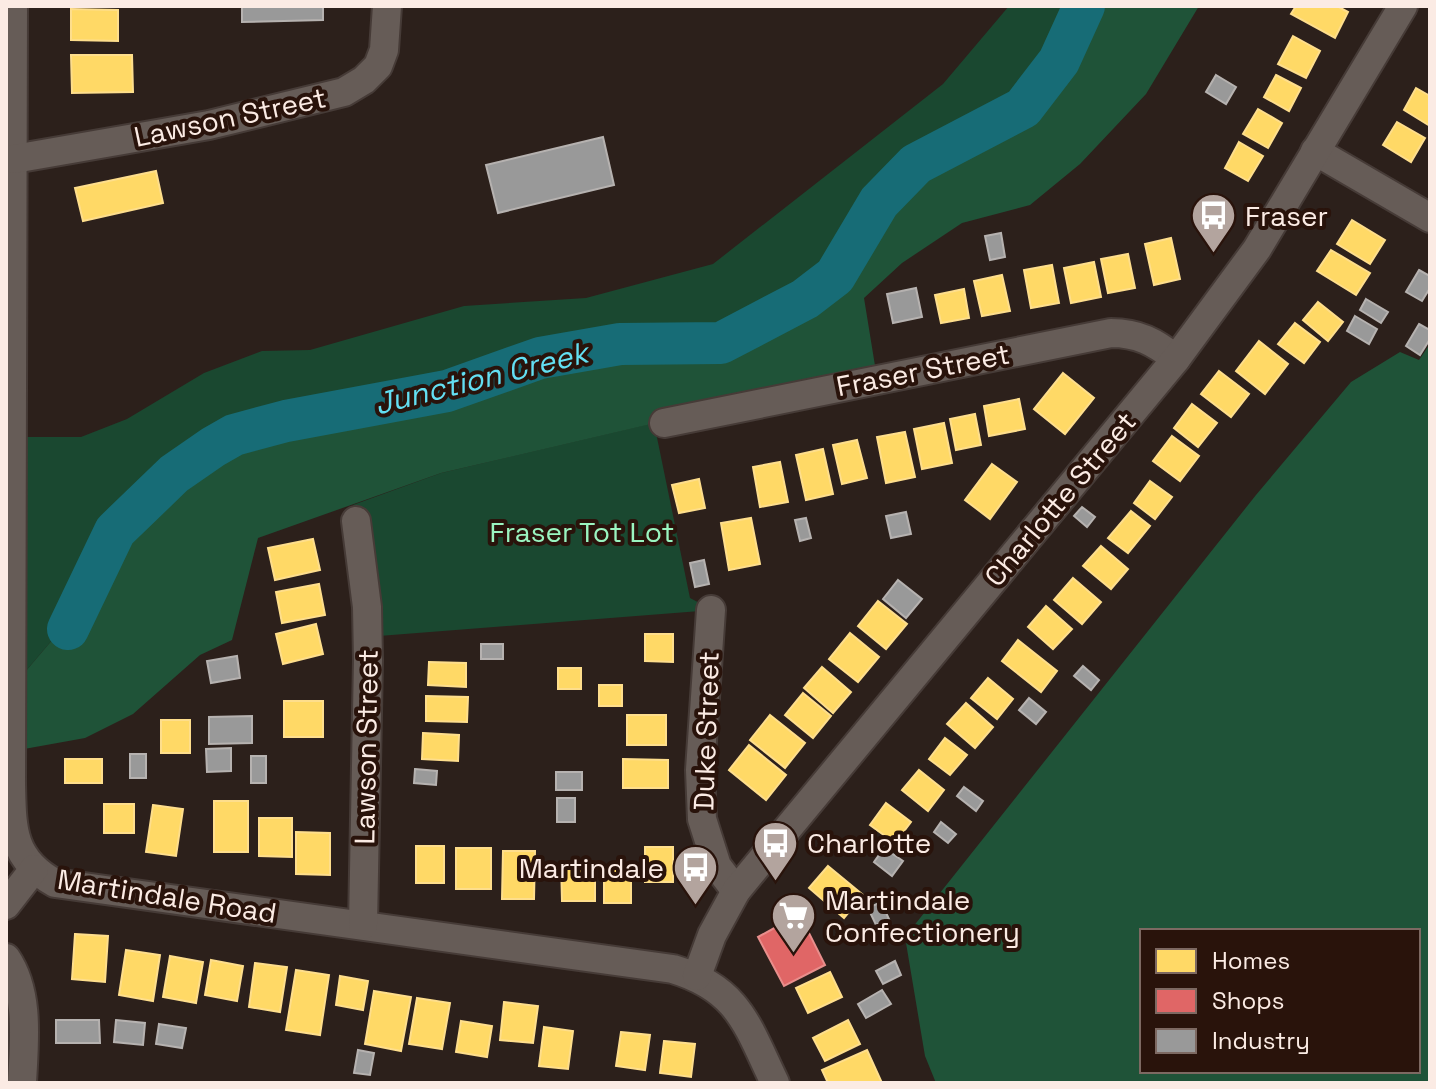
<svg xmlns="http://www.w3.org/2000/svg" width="1436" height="1089" viewBox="0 0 1436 1089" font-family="'Space Grotesk',sans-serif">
<rect width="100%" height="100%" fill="#2c201b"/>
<g fill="#1a4830">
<path d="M1009 6H1082L1057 60 1022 107 877 201 834 275 804 298 721 341 620 343 540 357 446 389 285 419 233 434 212 445 173 473 85 585 59 632 13 686 16 437H81L127 419 204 373 262 351 310 350 464 306 586 298 713 264 943 84Z"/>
<path d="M654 423 690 598 713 610 366 637 353 505 441 473Z"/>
</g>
<g fill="#1f5338" fill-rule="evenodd">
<path d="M1082 6H1199L1146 94 1080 164 1030 205 962 223 902 263 864 298 877 378 664 421 441 473 258 538 232 640 200 655 133 714 85 738 13 751 14 685 59 632 114 529 173 473 212 445 233 434 285 419 446 389 540 357 620 343 721 341 756 325 804 298 834 275 877 201 915 163 1022 107 1057 60Z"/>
<path d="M1430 344V1083H936L925 1056 905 937 1256 495 1351 382 1400 352 1419 360ZM1142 931H1418V1071H1142Z"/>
</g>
<g fill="#ffd966" stroke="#fede8c" stroke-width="2">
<path d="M1296 6H1337L1348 12 1335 38 1291 14Z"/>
<path d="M71 9 118 10V41L71 40Z"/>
<path d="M1293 36 1320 51 1306 78 1278 64Z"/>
<path d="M71 55H132L133 92 72 93Z"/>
<path d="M1276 75 1301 88 1289 111 1264 97Z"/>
<path d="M1416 88 1430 96V126L1404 110Z"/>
<path d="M1258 109 1282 123 1268 148 1243 134Z"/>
<path d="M1397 122 1425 138 1411 162 1383 145Z"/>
<path d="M1239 142 1263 156 1248 181 1225 168Z"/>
<path d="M156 171 163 203 83 221 75 188Z"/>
<path d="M1352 220 1385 240 1370 264 1337 244Z"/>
<path d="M1171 238 1180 279 1154 285 1145 244Z"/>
<path d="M1331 250 1370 273 1356 295 1317 271Z"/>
<path d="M1128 254 1135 288 1108 293 1101 259Z"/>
<path d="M1094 262 1101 297 1071 303 1064 268Z"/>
<path d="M1052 265 1059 303 1031 308 1024 270Z"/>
<path d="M1002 275 1010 311 982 316 974 281Z"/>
<path d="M964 289 969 318 941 323 935 295Z"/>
<path d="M1318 302 1343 322 1328 341 1303 320Z"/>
<path d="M1295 323 1320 342 1304 363 1278 344Z"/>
<path d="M1259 341 1288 364 1265 394 1236 371Z"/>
<path d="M1219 371 1249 394 1231 417 1201 394Z"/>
<path d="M1063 373 1094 398 1065 434 1034 409Z"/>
<path d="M1019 399 1025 429 989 436 984 406Z"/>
<path d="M1192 404 1217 423 1198 447 1174 428Z"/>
<path d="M975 414 981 445 956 450 950 419Z"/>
<path d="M944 423 952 463 922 469 914 429Z"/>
<path d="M905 432 915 477 886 483 877 437Z"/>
<path d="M1172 436 1199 456 1180 481 1153 461Z"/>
<path d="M857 440 867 478 842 484 833 445Z"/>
<path d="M823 449 833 494 806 500 796 455Z"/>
<path d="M780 462 788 502 760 507 753 467Z"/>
<path d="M992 464 1017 482 990 519 965 500Z"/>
<path d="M699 479 705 508 679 513 672 485Z"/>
<path d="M1150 481 1172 497 1155 519 1134 503Z"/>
<path d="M1131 511 1150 526 1128 553 1108 538Z"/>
<path d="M751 518 760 564 729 570 721 523Z"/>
<path d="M313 539 320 570 275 580 268 548Z"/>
<path d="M1101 546 1128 569 1111 589 1083 566Z"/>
<path d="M1073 578 1101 602 1082 624 1054 600Z"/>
<path d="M319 584 325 615 282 623 276 592Z"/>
<path d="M878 601 907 624 886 649 858 626Z"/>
<path d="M1046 606 1072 629 1053 649 1028 627Z"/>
<path d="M316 624 323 654 283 664 276 634Z"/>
<path d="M850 633 879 657 858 682 829 659Z"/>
<path d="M645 634H673V662L645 661Z"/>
<path d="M1018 640 1057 671 1041 692 1002 661Z"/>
<path d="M429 662 466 663V687L428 685Z"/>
<path d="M822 667 851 692 833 713 804 688Z"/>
<rect x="558" y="668" width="23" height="21"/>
<path d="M988 678 1013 699 997 719 971 698Z"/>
<rect x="599" y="685" width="23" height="21"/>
<path d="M803 693 831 716 813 738 785 715Z"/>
<path d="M426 696 468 697 467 722 426 721Z"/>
<rect x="284" y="701" width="39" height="36"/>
<path d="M966 703 993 727 975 748 947 724Z"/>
<rect x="627" y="715" width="39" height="30"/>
<path d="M770 715 805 743 785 768 750 740Z"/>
<rect x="161" y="720" width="29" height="33"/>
<path d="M423 733 459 735 458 761 422 759Z"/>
<path d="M945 738 967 755 950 775 929 759Z"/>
<path d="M749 745 786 775 766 800 729 770Z"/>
<rect x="65" y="759" width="37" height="24"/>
<path d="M623 759 668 760V788H623Z"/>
<path d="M919 770 944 790 928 811 902 790Z"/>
<rect x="214" y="801" width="34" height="51"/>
<path d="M886 803 911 822 895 843 870 825Z"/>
<rect x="104" y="804" width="30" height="29"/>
<path d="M153 805 183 809 176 856 146 852Z"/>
<path d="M259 818H292V857L259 856Z"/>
<path d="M296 832 330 833V875L296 874Z"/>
<rect x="416" y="846" width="28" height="37"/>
<rect x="645" y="847" width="28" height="35"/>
<rect x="456" y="848" width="35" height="41"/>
<path d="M503 851H535L534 899H502Z"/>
<path d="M561 862H595V901H562Z"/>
<path d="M828 866 863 895 844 918 809 888Z"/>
<rect x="604" y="869" width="27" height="34"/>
<path d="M75 934 108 936 105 982 72 979Z"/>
<path d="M126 950 160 955 153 1001 119 995Z"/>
<path d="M170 956 203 962 196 1003 163 997Z"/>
<path d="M211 960 243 966 237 1001 205 995Z"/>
<path d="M255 963 287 967 280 1012 249 1007Z"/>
<path d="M296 970 329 975 320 1035 286 1030Z"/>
<path d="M830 972 842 997 808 1013 796 988Z"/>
<path d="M340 976 368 981 363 1010 336 1005Z"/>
<path d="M374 991 411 997 401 1051 365 1044Z"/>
<path d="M417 998 450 1003 442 1049 409 1044Z"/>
<path d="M504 1002 538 1006 533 1043 500 1040Z"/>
<path d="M848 1020 860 1044 825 1061 813 1038Z"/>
<path d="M461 1021 492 1026 487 1057 456 1052Z"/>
<path d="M544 1027 573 1031 568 1069 539 1066Z"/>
<path d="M621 1032 650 1035 645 1070 616 1066Z"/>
<path d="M664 1041 695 1044 691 1077 660 1073Z"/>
<path d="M867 1050 882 1083H828L822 1070Z"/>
</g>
<path fill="#e06666" stroke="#e88e8c" stroke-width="2" d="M778 926 787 944 809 933 825 965 784 986 758 937Z"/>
<g fill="#999" stroke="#b6b2b0" stroke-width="2">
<path d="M242 6H323V20L242 22Z"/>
<path d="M1216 75 1236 87 1226 104 1206 92Z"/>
<path d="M603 137 614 185 498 213 486 165Z"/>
<path d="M1001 233 1005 257 990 260 985 236Z"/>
<path d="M1419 270 1430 276V288L1422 301 1406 292Z"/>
<path d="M916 288 922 317 893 323 887 294Z"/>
<path d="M1366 299 1388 312 1381 323 1360 310Z"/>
<path d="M1355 316 1377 329 1369 344 1347 331Z"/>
<path d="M1419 324 1430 330V339L1420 355 1406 346Z"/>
<path d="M1082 507 1095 517 1087 527 1074 516Z"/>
<path d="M906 512 911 534 891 538 886 516Z"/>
<path d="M806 518 811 538 800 541 795 520Z"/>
<path d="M704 560 709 584 695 587 690 563Z"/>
<path d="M898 580 922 599 906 618 883 599Z"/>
<rect x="481" y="644" width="22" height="15"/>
<path d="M237 656 240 678 211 683 207 661Z"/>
<path d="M1083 666 1099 680 1091 690 1074 676Z"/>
<path d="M1029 698 1046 712 1036 724 1019 710Z"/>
<path d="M252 716V743L209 744V717Z"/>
<path d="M231 748V771L207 772 206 749Z"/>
<rect x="130" y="754" width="16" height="24"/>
<rect x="251" y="756" width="15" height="27"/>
<path d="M415 769 437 771 436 785 414 783Z"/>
<rect x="556" y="772" width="26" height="18"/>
<path d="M964 787 983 801 976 811 957 796Z"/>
<rect x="557" y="798" width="18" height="24"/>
<path d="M941 822 956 834 948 843 934 832Z"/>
<path d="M884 848 903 861 892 876 874 862Z"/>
<path d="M881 902 889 919 876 925 868 908Z"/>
<path d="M895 961 901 975 883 984 876 971Z"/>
<path d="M882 990 891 1004 866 1018 858 1004Z"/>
<path d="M56 1020H99L100 1043H56Z"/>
<path d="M116 1020 145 1023 143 1045 114 1042Z"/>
<path d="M159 1024 186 1028 182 1048 156 1044Z"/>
<path d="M358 1050 374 1053 370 1075 354 1073Z"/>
</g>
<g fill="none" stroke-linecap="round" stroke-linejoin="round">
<path stroke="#176c76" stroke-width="42" d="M68 629 115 531 174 474 213 447 234 435 286 421 447 391 540 358 620 344 721 343 805 299 835 276 879 202 916 164 1023 108 1059 61 1084 6"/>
<defs>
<g id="minor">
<path d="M13 6 11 783C12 828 11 859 55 883L673 969C739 989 747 1025 775 1083"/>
<path d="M1315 151 1430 218"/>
<path d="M14 159 209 125 344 92 364 80 378 66 384 50 387 6"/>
<path d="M664 423 1111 333C1138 333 1155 342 1176 359"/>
<path d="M356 521 367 607 368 660 363 925"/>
<path d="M711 610 700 770 702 819 717 866 736 891"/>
<path d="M6 905 34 869"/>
<path d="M6 958C30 993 24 1042 22 1083"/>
<path d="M697 976 712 935 736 891 1176 359 1257 249 1403 6"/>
</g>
</defs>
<use href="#minor" stroke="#463b37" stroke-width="32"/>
<use href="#minor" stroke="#665c57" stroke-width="28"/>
</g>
<defs>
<symbol id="bus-pin" viewBox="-11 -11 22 30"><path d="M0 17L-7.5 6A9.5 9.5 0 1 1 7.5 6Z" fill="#b3a49e" stroke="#29130b"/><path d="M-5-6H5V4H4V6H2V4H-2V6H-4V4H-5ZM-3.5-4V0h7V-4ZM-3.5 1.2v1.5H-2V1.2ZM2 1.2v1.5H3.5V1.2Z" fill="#fff"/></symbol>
<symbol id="supermarket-pin" viewBox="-11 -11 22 30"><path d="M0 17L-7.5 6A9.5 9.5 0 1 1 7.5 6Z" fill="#b3a49e" stroke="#29130b"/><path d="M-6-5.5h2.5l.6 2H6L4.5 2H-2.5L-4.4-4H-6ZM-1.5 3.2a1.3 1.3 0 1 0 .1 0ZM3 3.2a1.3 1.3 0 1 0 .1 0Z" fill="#fff"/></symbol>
</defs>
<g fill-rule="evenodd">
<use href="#bus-pin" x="1188" y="190" width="51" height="69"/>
<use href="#bus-pin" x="750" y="818" width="51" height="69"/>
<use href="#bus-pin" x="670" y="842" width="51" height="69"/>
<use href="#supermarket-pin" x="768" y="890" width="51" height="69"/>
</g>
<g text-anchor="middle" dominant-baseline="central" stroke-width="8" stroke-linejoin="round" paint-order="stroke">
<g font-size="28" fill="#fbebe4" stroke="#29130b">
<text transform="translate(230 117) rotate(-12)">Lawson Street</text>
<text transform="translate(923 370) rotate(-11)">Fraser Street</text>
<text transform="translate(1060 499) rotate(-50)">Charlotte Street</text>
<text transform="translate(706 731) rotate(-88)">Duke Street</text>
<text transform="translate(366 747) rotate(-89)">Lawson Street</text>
<text transform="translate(167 896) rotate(9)">Martindale Road</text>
</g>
<g font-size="28" fill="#fbebe4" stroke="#29130b" text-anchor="start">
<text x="1245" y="216">Fraser</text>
<text x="807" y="843">Charlotte</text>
<text x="664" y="868" text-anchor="end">Martindale</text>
<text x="825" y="900">Martindale<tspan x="825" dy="32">Confectionery</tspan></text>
</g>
<g font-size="28" fill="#9af4c0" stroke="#29130b">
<text x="582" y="532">Fraser Tot Lot</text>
</g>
<g font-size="30" font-style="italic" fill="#63dff2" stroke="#29130b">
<text transform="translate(481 378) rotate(-14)">Junction Creek</text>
</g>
</g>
<rect width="1436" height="1089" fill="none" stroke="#fbebe4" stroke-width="16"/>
<rect x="1140" y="929" width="280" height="144" fill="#29130b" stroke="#7d6962" stroke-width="2"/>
<rect x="1156" y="949" width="40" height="24" fill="#ffd966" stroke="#7d6962" stroke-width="2"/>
<text x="1212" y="969" font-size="24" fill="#fbebe4">Homes</text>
<rect x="1156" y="989" width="40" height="24" fill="#e06666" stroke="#7d6962" stroke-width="2"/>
<text x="1212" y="1009" font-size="24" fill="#fbebe4">Shops</text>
<rect x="1156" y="1029" width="40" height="24" fill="#999999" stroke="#7d6962" stroke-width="2"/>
<text x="1212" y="1049" font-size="24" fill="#fbebe4">Industry</text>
</svg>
